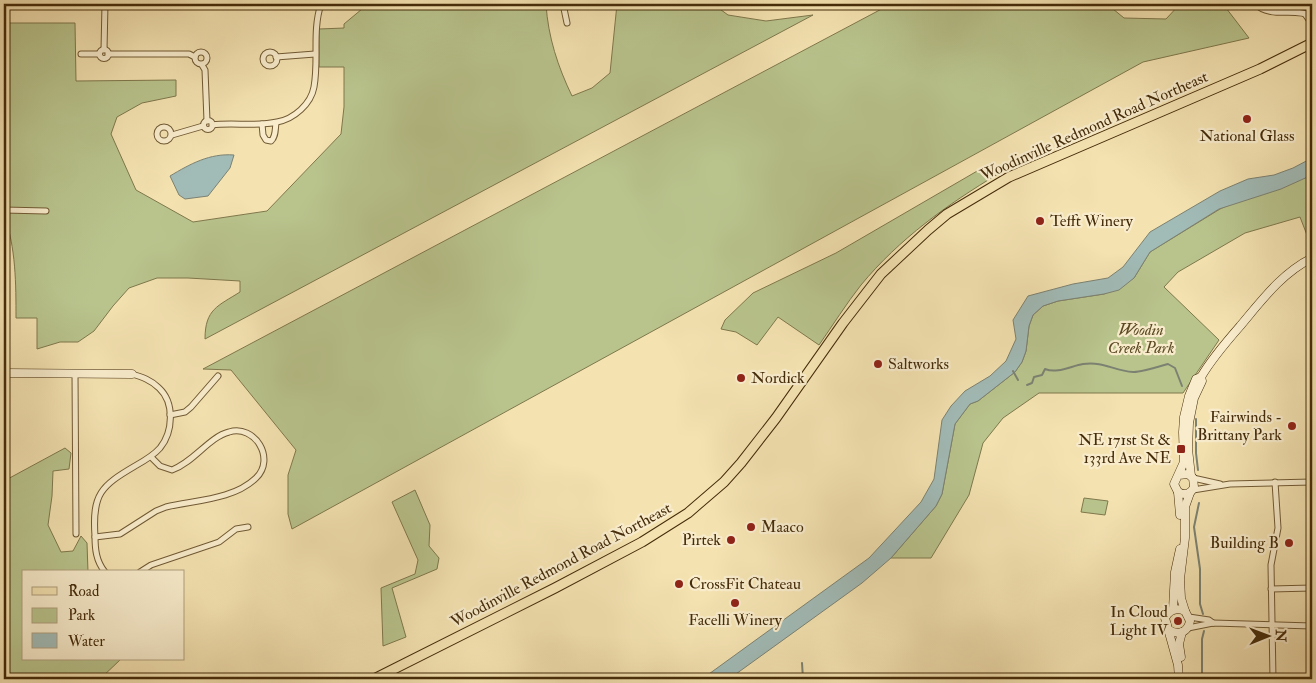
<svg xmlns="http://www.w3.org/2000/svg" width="1316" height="683" viewBox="0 0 1316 683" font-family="'IM FELL Double Pica',serif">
<rect width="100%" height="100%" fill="#f4e2b1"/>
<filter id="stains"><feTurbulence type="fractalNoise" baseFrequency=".004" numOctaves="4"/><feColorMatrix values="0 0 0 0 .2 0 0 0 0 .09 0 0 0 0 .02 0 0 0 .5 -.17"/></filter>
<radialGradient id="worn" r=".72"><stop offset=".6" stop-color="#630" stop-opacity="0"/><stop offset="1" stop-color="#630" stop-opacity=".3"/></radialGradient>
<g fill="#b9c48d" stroke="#7f784c">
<path d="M368 4H546C548 37 558 67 572 96L592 88 610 73 617 4H713L728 15 766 21 813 15 205 339C205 309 218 306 240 292V281L188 278H157L129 288 113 306 94 331 78 342H60L37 349V318H16C16 285 16 247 4 215V25L7 23H75L76 81 176 80V96L142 103 117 117 111 134 136 190 193 222 267 211 341 134 344 107V67H319V29L344 28V24Z"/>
<path d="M891 4H1107L1124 18 1166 19 1180 4H1223L1249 38 1143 62 292 529 288 514V475L296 450 231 370 203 369Z"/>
<path d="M991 163 998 174C948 204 899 239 861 285 846 304 833 325 819 345L778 317 757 345 736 332 721 329 725 320 753 293 836 253Z"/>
<path d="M1312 165V248L1300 217 1245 233 1178 272 1164 287 1219 340 1183 393H1039L1003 418 983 443 969 495 931 558H891L936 506 942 494 955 424 970 404 978 401 1015 372 1022 362 1026 351 1029 326 1033 315 1043 306 1058 301 1104 294 1134 278 1150 252 1220 209Z"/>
<path d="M65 448 71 453 69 469 53 471 52 496 48 525 61 552 73 551 81 536 87 543 88 572H24V659H121L100 679H4V481Z"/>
<path d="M415 490 430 525 429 546 439 558 437 569 392 588 406 637 383 646 381 588 415 574 418 560 392 502Z"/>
<path d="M1084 498 1108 501 1105 515 1081 512Z"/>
</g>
<g fill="#a1bbb7" stroke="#7c8272">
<path d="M234 155 230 168 208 196 185 199 179 195 170 176C190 164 210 153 234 155Z"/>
<path d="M1312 158V175L1281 189 1219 209 1150 252 1134 278 1119 290 1104 294 1058 301 1043 306 1033 315 1029 326 1026 351 1022 362 1015 372 978 401 970 404 955 424 942 494 936 506 891 558 862 583 729 679H702L869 558 921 502 934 479 942 420 951 406 965 391 990 376 1006 361 1016 339 1013 320 1028 296 1073 284 1108 278 1123 267 1150 232 1220 191 1248 179 1274 175 1293 168Z"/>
</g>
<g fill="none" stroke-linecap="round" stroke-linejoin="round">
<g stroke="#7c8272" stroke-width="2">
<path d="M1013 371 1018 380"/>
<path d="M1027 385 1032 383 1034 377 1042 375 1045 369C1057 374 1071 366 1083 364 1104 361 1114 371 1133 372 1138 373 1161 366 1168 364L1175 368 1182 386"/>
<path d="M1196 419V453L1198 470"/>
<path d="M1199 503 1194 527 1200 569V604L1203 614"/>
<path d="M802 663 803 679"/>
<path d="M1202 679V639L1204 631"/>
</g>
<defs>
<g id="street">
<path d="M563 4 567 23"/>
<path d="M1255 4C1271 19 1294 7 1312 16"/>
<path d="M1305 14 1312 24"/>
<circle cx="104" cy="54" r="4.5"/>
<path d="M104 50 105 4"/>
<circle cx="201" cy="58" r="6"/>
<circle cx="270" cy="59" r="7"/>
<path d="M81 54H99"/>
<path d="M108 54H189L195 57"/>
<path d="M276 57 315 54"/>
<path d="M202 65 205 70 207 121"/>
<circle cx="208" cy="125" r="4.5"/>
<path d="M262 124 263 135 266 140 271 141C276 137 275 129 276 123"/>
<path d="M212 125C233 122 256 127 277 122 294 119 311 104 314 87 319 59 312 31 321 4"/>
<circle cx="164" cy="134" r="7"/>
<path d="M172 135 203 126"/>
<path d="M4 210 46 211"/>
<path d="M75 373 76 534"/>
<path d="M170 415 185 412 191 407 218 376"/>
<path d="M1193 478 1220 484"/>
<path d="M1193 490 1230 484 1312 482"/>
<path d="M95 537 120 534 156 511 166 507C195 500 233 500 256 478 276 459 255 424 229 432 209 437 194 462 172 470L160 466 151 457"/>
<path d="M105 572C96 561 95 549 95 536 92 494 101 486 135 466 144 461 153 456 160 448 173 432 175 403 159 388 151 380 142 377 132 374"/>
<path d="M140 572 151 565 219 542 236 529 248 527"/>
<path d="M1271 589 1312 588"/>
<path d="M1189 617 1209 620 1213 623"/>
<path d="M1188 628 1213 623 1312 626"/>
<path d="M1273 679 1271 565 1278 528 1275 482"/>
</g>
<g id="secondary">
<path d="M4 373 132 374"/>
<path d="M1179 475 1188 474 1193 478 1194 487C1191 494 1185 496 1178 492L1174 484 1184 462 1183 432 1184 417 1189 396 1196 379 1201 377"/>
<path d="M1191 476 1188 449 1189 423 1194 398 1202 381 1201 377C1212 358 1227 341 1241 325 1262 300 1282 273 1312 258"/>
<path d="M1178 492 1180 515"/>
<path d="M1173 609 1175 572 1180 549"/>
<path d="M1185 611 1181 598 1180 579 1185 538V507L1190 493"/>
<path d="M1169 630C1179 636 1188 632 1190 621L1185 611C1176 607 1169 610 1165 618L1178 665 1179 679"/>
<path d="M1181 657 1179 644 1182 632"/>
</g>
<path id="primary" d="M374 679 555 588 642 542 688 513 724 482 741 463 776 418 843 323 881 274 928 230 947 214 1009 177 1260 69 1312 43"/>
</defs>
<use href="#street" stroke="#715a34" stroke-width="7"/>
<use href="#secondary" stroke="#452c0a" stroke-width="9"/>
<use href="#primary" stroke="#452c0a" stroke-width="11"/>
<use href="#street" stroke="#f8eccc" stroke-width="5"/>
<use href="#secondary" stroke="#f8eccc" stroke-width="8"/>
<use href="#primary" stroke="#f4e2b1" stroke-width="9"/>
</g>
<g fill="#8f2418" stroke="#f8eccc" stroke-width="2">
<circle cx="1247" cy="119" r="5"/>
<circle cx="1040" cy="221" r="5"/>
<circle cx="878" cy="364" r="5"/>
<circle cx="741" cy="378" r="5"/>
<circle cx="1292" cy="426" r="5"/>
<rect x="1176" y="444" width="10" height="10" rx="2.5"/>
<circle cx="751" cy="527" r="5"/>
<circle cx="731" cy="540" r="5"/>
<circle cx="1289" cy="543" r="5"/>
<circle cx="679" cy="584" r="5"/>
<circle cx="735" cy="603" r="5"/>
<circle cx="1178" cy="621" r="5"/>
</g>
<g text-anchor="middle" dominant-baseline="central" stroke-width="4.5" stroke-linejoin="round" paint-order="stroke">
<g font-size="16" fill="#452c0a" stroke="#f8eccc">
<text transform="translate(1094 126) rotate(-24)">Woodinville Redmond Road Northeast</text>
<text transform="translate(561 565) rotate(-28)">Woodinville Redmond Road Northeast</text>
</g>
<g font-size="16" fill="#452c0a" stroke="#f8eccc" text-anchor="start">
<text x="1247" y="136" text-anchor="middle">National Glass</text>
<text x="1050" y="221">Tefft Winery</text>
<text x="888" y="364">Saltworks</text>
<text x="751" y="378">Nordick</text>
<text x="1282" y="417" text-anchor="end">Fairwinds -<tspan x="1282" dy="18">Brittany Park</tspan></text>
<text x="1171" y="440" text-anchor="end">NE 171st St &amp;<tspan x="1171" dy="18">133rd Ave NE</tspan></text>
<text x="761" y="527">Maaco</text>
<text x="721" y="540" text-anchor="end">Pirtek</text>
<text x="1279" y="543" text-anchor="end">Building B</text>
<text x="689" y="584">CrossFit Chateau</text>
<text x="1168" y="612" text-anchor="end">In Cloud<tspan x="1168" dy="18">Light IV</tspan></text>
<text x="735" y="620" text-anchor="middle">Facelli Winery</text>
</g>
<g font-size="16" font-style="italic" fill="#5c4a24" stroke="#f8eccc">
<text x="1141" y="330">Woodin<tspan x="1141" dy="18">Creek Park</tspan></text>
</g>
</g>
<rect width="1316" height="683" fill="none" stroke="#f4e2b1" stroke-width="20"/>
<rect x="5" y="5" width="1306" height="673" fill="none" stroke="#452c0a" stroke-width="2.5"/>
<rect x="10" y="10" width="1296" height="663" fill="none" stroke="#452c0a"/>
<rect x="22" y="570" width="162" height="90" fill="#f8eccc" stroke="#b09f7e"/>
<rect x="32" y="587" width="25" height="8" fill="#f4e2b1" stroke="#b09f7e"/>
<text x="68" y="596" font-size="15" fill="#452c0a">Road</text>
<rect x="32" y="608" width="25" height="15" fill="#b9c48d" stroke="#b09f7e"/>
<text x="68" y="620" font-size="15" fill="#452c0a">Park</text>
<rect x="32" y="633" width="25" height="15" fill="#a1bbb7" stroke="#b09f7e"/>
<text x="68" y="646" font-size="15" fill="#452c0a">Water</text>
<g transform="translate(1268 636) rotate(89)" stroke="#f8eccc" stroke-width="4" paint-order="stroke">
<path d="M0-4L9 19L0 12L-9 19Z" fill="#452c0a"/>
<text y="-8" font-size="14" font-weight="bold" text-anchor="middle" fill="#452c0a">N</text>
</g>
<rect width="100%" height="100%" filter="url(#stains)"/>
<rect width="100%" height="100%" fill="url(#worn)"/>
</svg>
